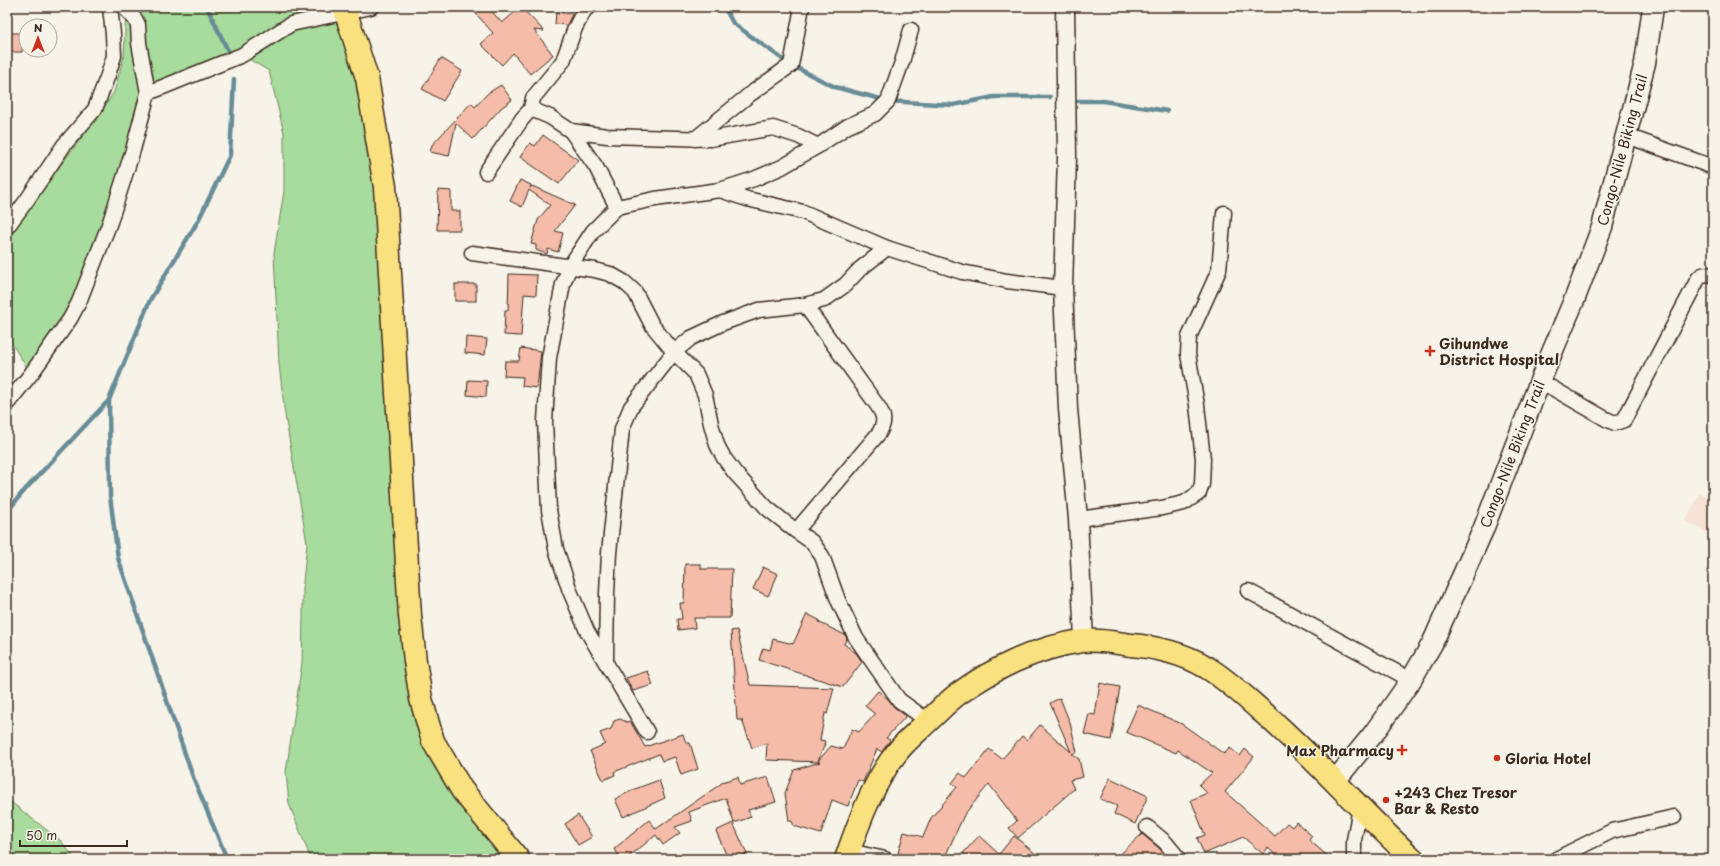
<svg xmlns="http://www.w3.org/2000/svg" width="1720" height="866" viewBox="0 0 1720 866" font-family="'Playpen Sans',sans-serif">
<rect width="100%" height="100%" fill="#f7f3e8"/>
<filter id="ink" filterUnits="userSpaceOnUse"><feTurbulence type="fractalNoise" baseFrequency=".025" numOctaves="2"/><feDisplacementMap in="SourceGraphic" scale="8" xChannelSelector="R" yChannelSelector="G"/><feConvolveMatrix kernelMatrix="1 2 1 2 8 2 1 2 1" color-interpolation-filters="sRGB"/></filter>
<g filter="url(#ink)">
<path fill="#f6e3d5" d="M1700 493 1713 500V536L1685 521Z"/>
<g fill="#a8dc9d" stroke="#72835e">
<path d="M126 7H344L367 78 433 741 518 859H311L289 804 286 772 302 663 303 617V582L307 543 285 415 279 364 274 253 284 191V133L269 71 242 55 148 93 79 302 31 374 7 336V234L32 203 103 109 114 92 124 56Z"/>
<path d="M7 799 61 841 75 859H7Z"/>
</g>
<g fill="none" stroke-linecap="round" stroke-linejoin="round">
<g stroke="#688c97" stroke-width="4.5">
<path d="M207 7 229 53"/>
<path d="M724 7 733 23 767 48 791 65 835 87 888 101 953 105 994 97H1050"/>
<path d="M1078 101H1103L1167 111"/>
<path d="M7 512 22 493 109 400"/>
<path d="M227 859 193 777 118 558 110 496 109 400 150 300 198 221 230 155 234 79"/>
</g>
</g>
<g fill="#f5bda9" stroke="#3b2a1e">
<path d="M470 7H488L502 23 521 7 544 31 534 30 553 55 530 74 513 53 502 65 481 44 493 33Z"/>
<path d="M556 12 572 14 567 25 555 24Z"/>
<path d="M7 33H23L22 52H7Z"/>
<path d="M441 58 462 71 443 101 422 89Z"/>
<path d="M501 85 512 100 501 108 473 139 456 123 449 156 430 152 432 145 471 103 475 107 488 93Z"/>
<path d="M543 135 578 160 559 184 520 157 530 143 535 146Z"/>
<path d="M520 180 531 185 530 188 532 186 575 205 555 231 563 233 558 252 548 249 547 254 536 250V245L531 244 538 220 550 205 529 190 522 207 510 201Z"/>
<path d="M438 190 451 191V211H460V230H437Z"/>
<path d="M509 274 537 275 536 295 524 294 521 336 504 335 505 310H508Z"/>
<rect x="455" y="284" width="21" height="17"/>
<path d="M466 337 487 339 485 355 465 353Z"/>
<path d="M521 348 541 351 537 388 522 386 523 377 504 376 505 361H519Z"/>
<path d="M468 380 487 381 486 397 467 395Z"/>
<path d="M685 564H701V569H732L730 618H694L695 628 678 630 677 619H682L680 603H684Z"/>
<path d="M763 567 778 574 768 596 753 589Z"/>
<path d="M807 614 819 620 818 622 845 635 847 638 844 644 856 653 862 662 843 687 759 660 763 648 770 650 773 639 793 644Z"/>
<path d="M737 630 750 685 834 688 827 714 825 713 820 740 825 741 824 744H825L818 761 831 746 843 749 852 729 859 732 875 714 865 706 878 691 889 700 894 707 906 716 886 738 890 740 882 752 877 749 863 782 858 780 848 806 832 800 821 834 794 826 792 821H789L785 793 794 770 820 762 766 760 767 743 752 748 742 720H737L731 631Z"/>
<path d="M648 671 653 685 633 691 626 678Z"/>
<path d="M1100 683 1120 687 1111 740 1084 734 1089 714 1095 715Z"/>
<path d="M1060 698 1070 723 1077 752 1072 754 1079 759 1083 777 1070 780 1074 789 1018 838 1009 828 1017 821 989 784 964 815 944 859H920L898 853 904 832 923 837 931 818 957 787 952 783 960 773 966 778 989 749 1002 759 1022 736 1027 740 1040 725 1071 752 1050 703Z"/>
<path d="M1138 705 1182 724 1224 754 1230 748 1240 756 1245 749 1254 757 1225 792 1275 836 1287 823 1292 827 1296 822 1312 836 1309 840 1331 859H1303L1297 854 1292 859H1280L1268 848 1263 854 1243 837 1204 854 1197 838 1205 835 1191 800 1207 793 1199 785 1212 773 1178 750 1176 753 1126 732Z"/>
<path d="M620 719 627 722 630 721 645 747 683 734 686 743H690L698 769 681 775 675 757 662 761 659 754 614 772 615 775 603 780 590 751 605 744 600 733 611 729 614 721Z"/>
<path d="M738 777 740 785 768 777 776 802 748 810 751 817 734 823 726 798 689 812 692 821 675 827 680 833 663 845 656 835 626 859H622L614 849 649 820 656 829 722 783V782Z"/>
<path d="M1110 778 1148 796 1135 824 1114 814 1117 806 1100 799Z"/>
<path d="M659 780 665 798 623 817 615 799 635 789Z"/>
<path d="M578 815 592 837 578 845 565 824Z"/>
<path d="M733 823 747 854 735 859H728L716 831Z"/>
<path d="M1142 834 1159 848 1168 859H1115Z"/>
<path d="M979 836 999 854 1014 836 1042 859H969L963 853Z"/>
</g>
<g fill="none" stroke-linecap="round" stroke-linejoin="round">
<defs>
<g id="minor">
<path d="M148 93 242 55 291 24 371 7"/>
<path d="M531 109 550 117 571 131 607 136 711 139 773 128 798 136 818 146"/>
<path d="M571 131 596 167 617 207"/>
<path d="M1627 136 1713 167"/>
<path d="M695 139 749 95 791 65 802 7"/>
<path d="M486 172 522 119 531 109 533 98 563 61 575 28 585 9 589 7"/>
<path d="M720 190 747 199 803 212 887 248 962 272 1007 281 1063 288"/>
<path d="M7 227 27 200 64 145 95 109 108 75 114 56 113 34 110 7"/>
<path d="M472 253 595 270 610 274 624 282 635 292 652 325 674 352 696 374 705 395 711 424 717 445 724 458 735 473 767 508 796 531 812 542 822 556 838 600 856 638 899 700 928 721"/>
<path d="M1540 381 1606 419 1615 423 1624 420 1698 279C1702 273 1706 274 1713 275"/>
<path d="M7 404 31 374 70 319 79 302 110 222 133 150 148 93 139 43 138 25 135 19 124 7"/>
<path d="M1078 519 1162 508 1184 503 1199 493 1202 484 1203 459 1197 405 1188 354 1189 337 1219 270 1224 213"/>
<path d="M796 531 879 433C886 421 884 415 877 405L805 305"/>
<path d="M1248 591 1411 680"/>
<path d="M606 661 607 593 609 553 622 429 631 407 674 352 691 338 723 323 759 310 805 305 824 300 845 285 860 269 887 248"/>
<path d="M647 732 587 631 570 591 556 549 549 510 545 421 549 358 563 284 570 266 593 231 617 207 655 199 720 190 754 179 782 167 818 146 848 126 875 114 888 101 902 62 911 30"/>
<path d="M1147 827 1165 842 1179 859"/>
<path d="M849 851 885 859"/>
<path d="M1354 859V840L1360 808"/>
<path d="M1556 859 1612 831 1674 817"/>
</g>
<path id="tertiary" d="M1065 7 1067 157 1063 288 1068 409 1078 519 1084 640"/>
<path id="secondary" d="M1335 781 1374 733 1411 680 1432 644 1483 530 1540 381 1575 298 1602 227 1645 63 1653 7"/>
<g id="trunk">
<path d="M344 7 367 78 385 187 410 616 415 661 421 699 433 741 462 790 518 859"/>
<path d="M846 859C858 824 874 780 898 751 906 741 916 733 925 724 936 714 946 703 958 694 994 668 1038 647 1082 641 1096 639 1117 643 1131 645 1156 647 1185 654 1206 667 1225 678 1243 695 1259 709 1314 756 1360 811 1413 859"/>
</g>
</defs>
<use href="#minor" stroke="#3b2a1e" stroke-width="17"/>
<use href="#tertiary" stroke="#3b2a1e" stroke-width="21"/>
<use href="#secondary" stroke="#3b2a1e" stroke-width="23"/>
<use href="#trunk" stroke="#3b2a1e" stroke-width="25"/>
<use href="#minor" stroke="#f7f3e8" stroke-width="14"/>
<use href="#tertiary" stroke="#f7f3e8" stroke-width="18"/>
<use href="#secondary" stroke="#f7f3e8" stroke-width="20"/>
<use href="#trunk" stroke="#fae180" stroke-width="22"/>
</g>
</g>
<g fill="#c8321e" stroke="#f7f3e8" stroke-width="1.5">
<path d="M1428 345h4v4h4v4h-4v4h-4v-4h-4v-4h4z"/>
<path d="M1400 744h4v4h4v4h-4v4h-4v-4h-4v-4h4z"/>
<circle cx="1497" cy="758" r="4"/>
<circle cx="1386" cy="800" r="4"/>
</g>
<g text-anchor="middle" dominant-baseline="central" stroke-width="3" stroke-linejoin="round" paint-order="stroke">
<g font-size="14" fill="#3b2a1e" stroke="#f7f3e8">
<text transform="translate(1622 150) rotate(-75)">Congo-Nile Biking Trail</text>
<text transform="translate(1512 454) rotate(-69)">Congo-Nile Biking Trail</text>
</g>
<g font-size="14" font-weight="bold" fill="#3b2a1e" stroke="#f7f3e8" text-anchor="start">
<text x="1439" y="343">Gihundwe<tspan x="1439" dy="16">District Hospital</tspan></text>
<text x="1394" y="750" text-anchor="end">Max Pharmacy</text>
<text x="1505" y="758">Gloria Hotel</text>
<text x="1394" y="792">+243 Chez Tresor<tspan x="1394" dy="16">Bar &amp; Resto</tspan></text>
</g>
</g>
<rect width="1720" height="866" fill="none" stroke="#f7f3e8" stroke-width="24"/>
<rect x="12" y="12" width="1696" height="842" fill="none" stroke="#3b2a1e" stroke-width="1.5" filter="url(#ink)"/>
<g transform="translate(38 38)"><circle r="19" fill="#f7f3e8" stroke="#aca397"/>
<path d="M0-3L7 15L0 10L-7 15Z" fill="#c8321e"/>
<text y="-6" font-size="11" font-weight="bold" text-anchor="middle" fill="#3b2a1e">N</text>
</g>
<path d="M20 840v6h107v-6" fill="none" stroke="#3b2a1e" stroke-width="2"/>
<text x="26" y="840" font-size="12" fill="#3b2a1e" stroke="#f7f3e8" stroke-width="3" paint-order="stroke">50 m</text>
</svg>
